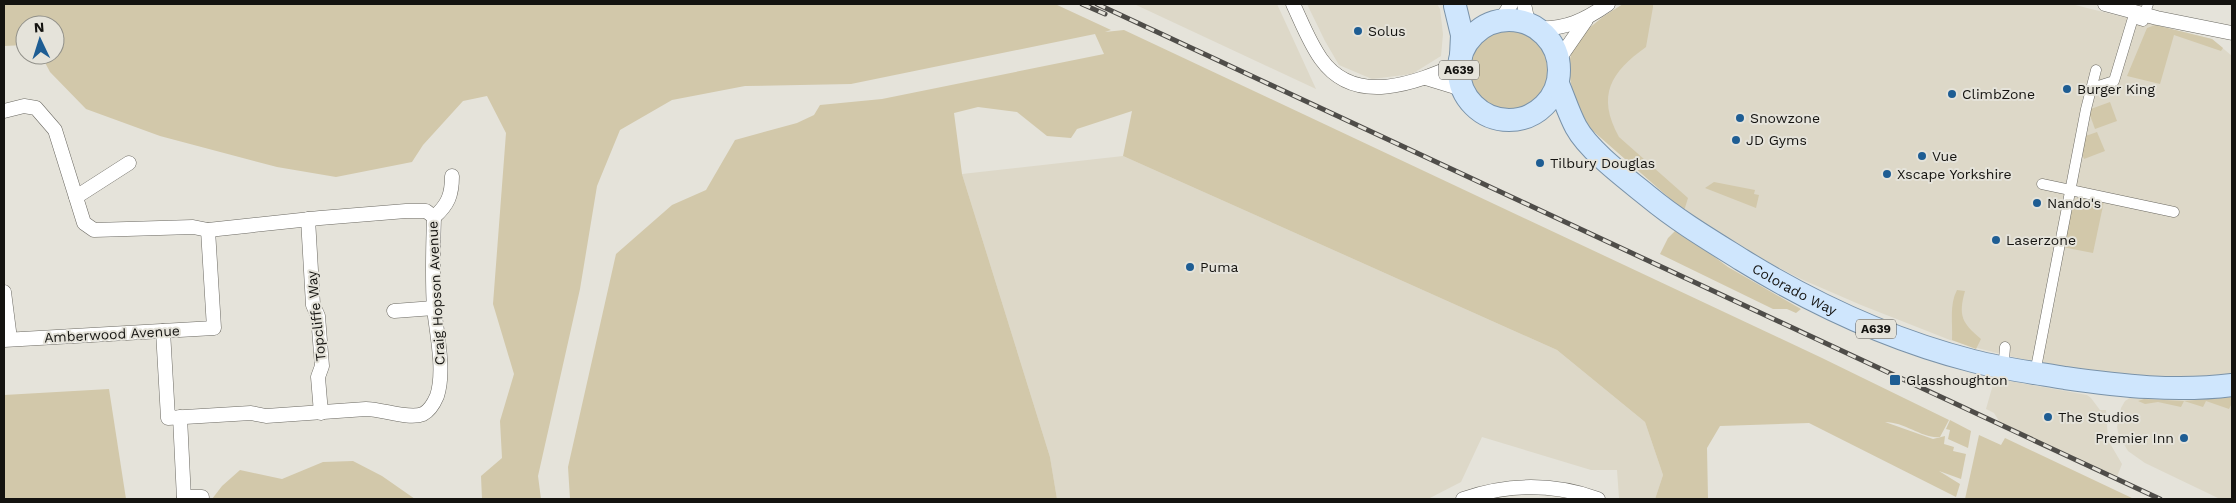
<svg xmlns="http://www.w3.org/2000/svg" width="2236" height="503" viewBox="0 0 2236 503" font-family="'Work Sans',sans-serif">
<rect width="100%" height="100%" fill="#e5e3da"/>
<g fill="#ddd8c8">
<path d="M1134 4H1277L1316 89Z"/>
<path d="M1307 4H1437L1440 9 1443 34 1441 56 1412 74 1372 79 1339 65 1325 41Z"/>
<path d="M1632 4H2071L2212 39 2232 56V374L2159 379 2055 367 1977 348 1950 340 1861 305 1801 279 1735 245 1682 207 1600 134 1584 39Z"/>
<path d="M1123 156 1557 350 1645 422 1663 475 1655 499 1619 498 1617 470H1591L1482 437 1461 482 1428 499H1057L1050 457 962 174Z"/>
<path d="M1998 379 2087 395 2091 398 2100 410H2106L2108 440 2122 464 2116 479 2001 424 1994 413 1986 409 1994 381Z"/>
<path d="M2232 392V499H2220L2145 463 2128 451 2119 436 2117 427 2121 408 2125 401 2133 396Z"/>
</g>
<g fill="#d2c8aa">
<path d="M4 4H1055L1111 30 1105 32 1124 30 1822 358 1949 420 1940 437C1923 439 1905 422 1885 422L1933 439 1945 436 1944 444 1954 447 1953 451 1966 454 1961 479 1939 471 1960 484 1956 497 1809 423 1720 426 1707 448 1708 498 1655 499 1663 475 1645 422 1557 350 1123 156 1132 111 1077 129 1071 138 1047 136 1017 112 978 107 954 113 962 174 1050 457 1057 499H570L568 467 616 254 672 205 706 190 735 140 797 123 814 115 820 105 882 99 1104 54 1095 34 851 84 745 86 672 100 620 130 597 186 580 289 538 476 541 499H482L481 476 502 458 500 421 514 374 493 304 506 133 487 96 463 101 423 145 412 162 336 177 277 167 160 136 86 109 50 72 41 55H55V25H25V45L4 46Z"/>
<path d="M1623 4H1653V7L1646 47C1611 72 1596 95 1619 137L1688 198 1684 211 1584 123 1573 94 1568 67 1572 51 1583 33 1604 16Z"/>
<path d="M2155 25 2212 39 2223 48 2221 51 2174 35 2160 84 2127 76 2147 28Z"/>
<circle cx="1508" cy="70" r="40"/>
<path d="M2110 102 2117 121 2095 129 2088 110Z"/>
<path d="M2097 132 2105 151 2084 159 2077 139Z"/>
<path d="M1714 182 1755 190 1754 194 1759 195 1756 208 1705 188Z"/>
<path d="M2084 196 2104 201 2093 253 2062 247 2071 201Z"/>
<path d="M1677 229 1728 267 1801 309 1796 313 1787 309H1773L1660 254 1668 238Z"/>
<path d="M1957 290 1965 291C1958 316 1962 323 1981 339L1976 349 1952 340C1953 323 1949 305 1957 290Z"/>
<path d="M109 389 126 499H4V395Z"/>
<path d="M2232 397V403L2229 409 2206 401 2203 407 2184 401 2181 407 2158 402 2145 404 2138 401 2144 399 2184 401Z"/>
<path d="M1950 420 1971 431 1968 448 1948 439 1950 430 1946 429Z"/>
<path d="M1979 435 2001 445 2005 438 2134 499H1965Z"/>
<path d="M353 461 382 476 415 499H212L222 486 240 470 282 479 323 462Z"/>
</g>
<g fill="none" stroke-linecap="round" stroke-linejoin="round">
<defs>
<g id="pedestrian">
<path d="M2146 10 2148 4"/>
<path d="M2092 88 2114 81 2133 18 2143 21"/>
<path d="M2042 184 2174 212"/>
<path d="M2004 360 2005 347"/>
<path d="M2035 373 2086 109 2096 70"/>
</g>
<g id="minor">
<path d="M1293 4C1302 23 1309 42 1321 59 1355 107 1415 83 1459 64"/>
<path d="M1524 4 1528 23"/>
<path d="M2105 4 2157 18 2232 33"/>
<path d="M1501 20 1511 4"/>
<path d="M1536 28C1565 30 1585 20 1608 4"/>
<path d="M1559 59 1586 20"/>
<path d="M1426 78 1462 89"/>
<path d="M4 111 24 106 36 108 55 130 84 223 94 230 193 227 208 230 320 218 406 211H426L434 217"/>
<path d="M76 197 129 163"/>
<path d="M434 217C448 205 452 195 452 176"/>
<path d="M308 219 313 305 318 316 322 366 318 377 321 413"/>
<path d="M4 292 10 339"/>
<path d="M394 311 434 308"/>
<path d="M163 331 168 418 251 413 266 416 366 409C382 409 409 420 423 414 429 411 434 403 437 396 445 372 437 334 434 309 432 278 433 247 434 217"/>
<path d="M4 340 214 328 208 230"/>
<path d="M180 417 184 499"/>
<path d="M184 497H202"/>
<path d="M1463 499C1509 483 1553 483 1598 499"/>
</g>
<g id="primary">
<path d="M1455 6 1462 35 1461 56"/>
<circle cx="1509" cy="70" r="50"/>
<path id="s1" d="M1558 84C1564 98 1569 114 1576 127 1589 151 1627 179 1649 197 1678 221 1710 240 1742 260 1815 305 1891 340 1973 361 2004 369 2035 373 2065 378 2121 386 2177 392 2232 385"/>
</g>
</defs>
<use href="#pedestrian" stroke="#6b6962" stroke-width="11"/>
<use href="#minor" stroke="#6b6962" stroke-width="15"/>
<use href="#primary" stroke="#7992a9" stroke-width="24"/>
<use href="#pedestrian" stroke="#fff" stroke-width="10"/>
<use href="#minor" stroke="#fff" stroke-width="14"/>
<use href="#primary" stroke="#cfe6fd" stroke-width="22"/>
<defs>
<g id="rail">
<path d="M1082 4 1105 14"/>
<path d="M1097 4 2160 499"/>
</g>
</defs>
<use href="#rail" stroke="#4f4d49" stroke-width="5"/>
<use href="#rail" stroke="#e5e3da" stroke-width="3" stroke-dasharray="9" stroke-linecap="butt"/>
</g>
<g fill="#1e5d93" stroke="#e5e3da" stroke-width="2">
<circle cx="1358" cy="31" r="5"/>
<circle cx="2067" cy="89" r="5"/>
<circle cx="1952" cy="94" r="5"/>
<circle cx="1740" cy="118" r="5"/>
<circle cx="1736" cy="140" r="5"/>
<circle cx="1922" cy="156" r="5"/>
<circle cx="1540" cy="163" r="5"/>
<circle cx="1887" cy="174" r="5"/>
<circle cx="2037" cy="203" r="5"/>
<circle cx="1996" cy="240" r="5"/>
<circle cx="1190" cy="267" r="5"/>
<rect x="1889" y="374" width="12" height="12" rx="2.5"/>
<circle cx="2048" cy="417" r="5"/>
<circle cx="2184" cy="438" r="5"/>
</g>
<g text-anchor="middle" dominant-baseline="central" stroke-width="4" stroke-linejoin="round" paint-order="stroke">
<g fill="#e5e3da" stroke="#53514d" stroke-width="1">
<rect x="1439" y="60.5" width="40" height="19" rx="4"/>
<rect x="1856" y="319.5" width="40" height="19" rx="4"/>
</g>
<g font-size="12" font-weight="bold" fill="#141310">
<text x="1459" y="70">A639</text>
<text x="1876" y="329">A639</text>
</g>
<g font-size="14" fill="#141310" stroke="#e5e3da" text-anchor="start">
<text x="1368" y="31">Solus</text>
<text x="2077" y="89">Burger King</text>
<text x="1962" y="94">ClimbZone</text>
<text x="1750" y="118">Snowzone</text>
<text x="1746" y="140">JD Gyms</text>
<text x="1932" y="156">Vue</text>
<text x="1550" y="163">Tilbury Douglas</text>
<text x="1897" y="174">Xscape Yorkshire</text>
<text x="2047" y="203">Nando's</text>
<text x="2006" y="240">Laserzone</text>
<text x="1200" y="267">Puma</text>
<text x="1906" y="380">Glasshoughton</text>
<text x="2058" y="417">The Studios</text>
<text x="2174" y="438" text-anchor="end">Premier Inn</text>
</g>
<g font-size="14" fill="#141310" stroke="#e5e3da">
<text stroke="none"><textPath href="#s1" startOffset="321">Colorado Way</textPath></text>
<text transform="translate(436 293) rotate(-93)">Craig Hopson Avenue</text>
<text transform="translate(316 316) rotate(-96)">Topcliffe Way</text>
<text transform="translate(112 334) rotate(-3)">Amberwood Avenue</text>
</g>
</g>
<rect width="2236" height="503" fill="none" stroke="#141310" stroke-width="10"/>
<g transform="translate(40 40) rotate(356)"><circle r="24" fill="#e5e3da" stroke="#919089"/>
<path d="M0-4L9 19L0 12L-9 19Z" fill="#1e5d93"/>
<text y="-8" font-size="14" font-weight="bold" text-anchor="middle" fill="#141310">N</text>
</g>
</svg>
